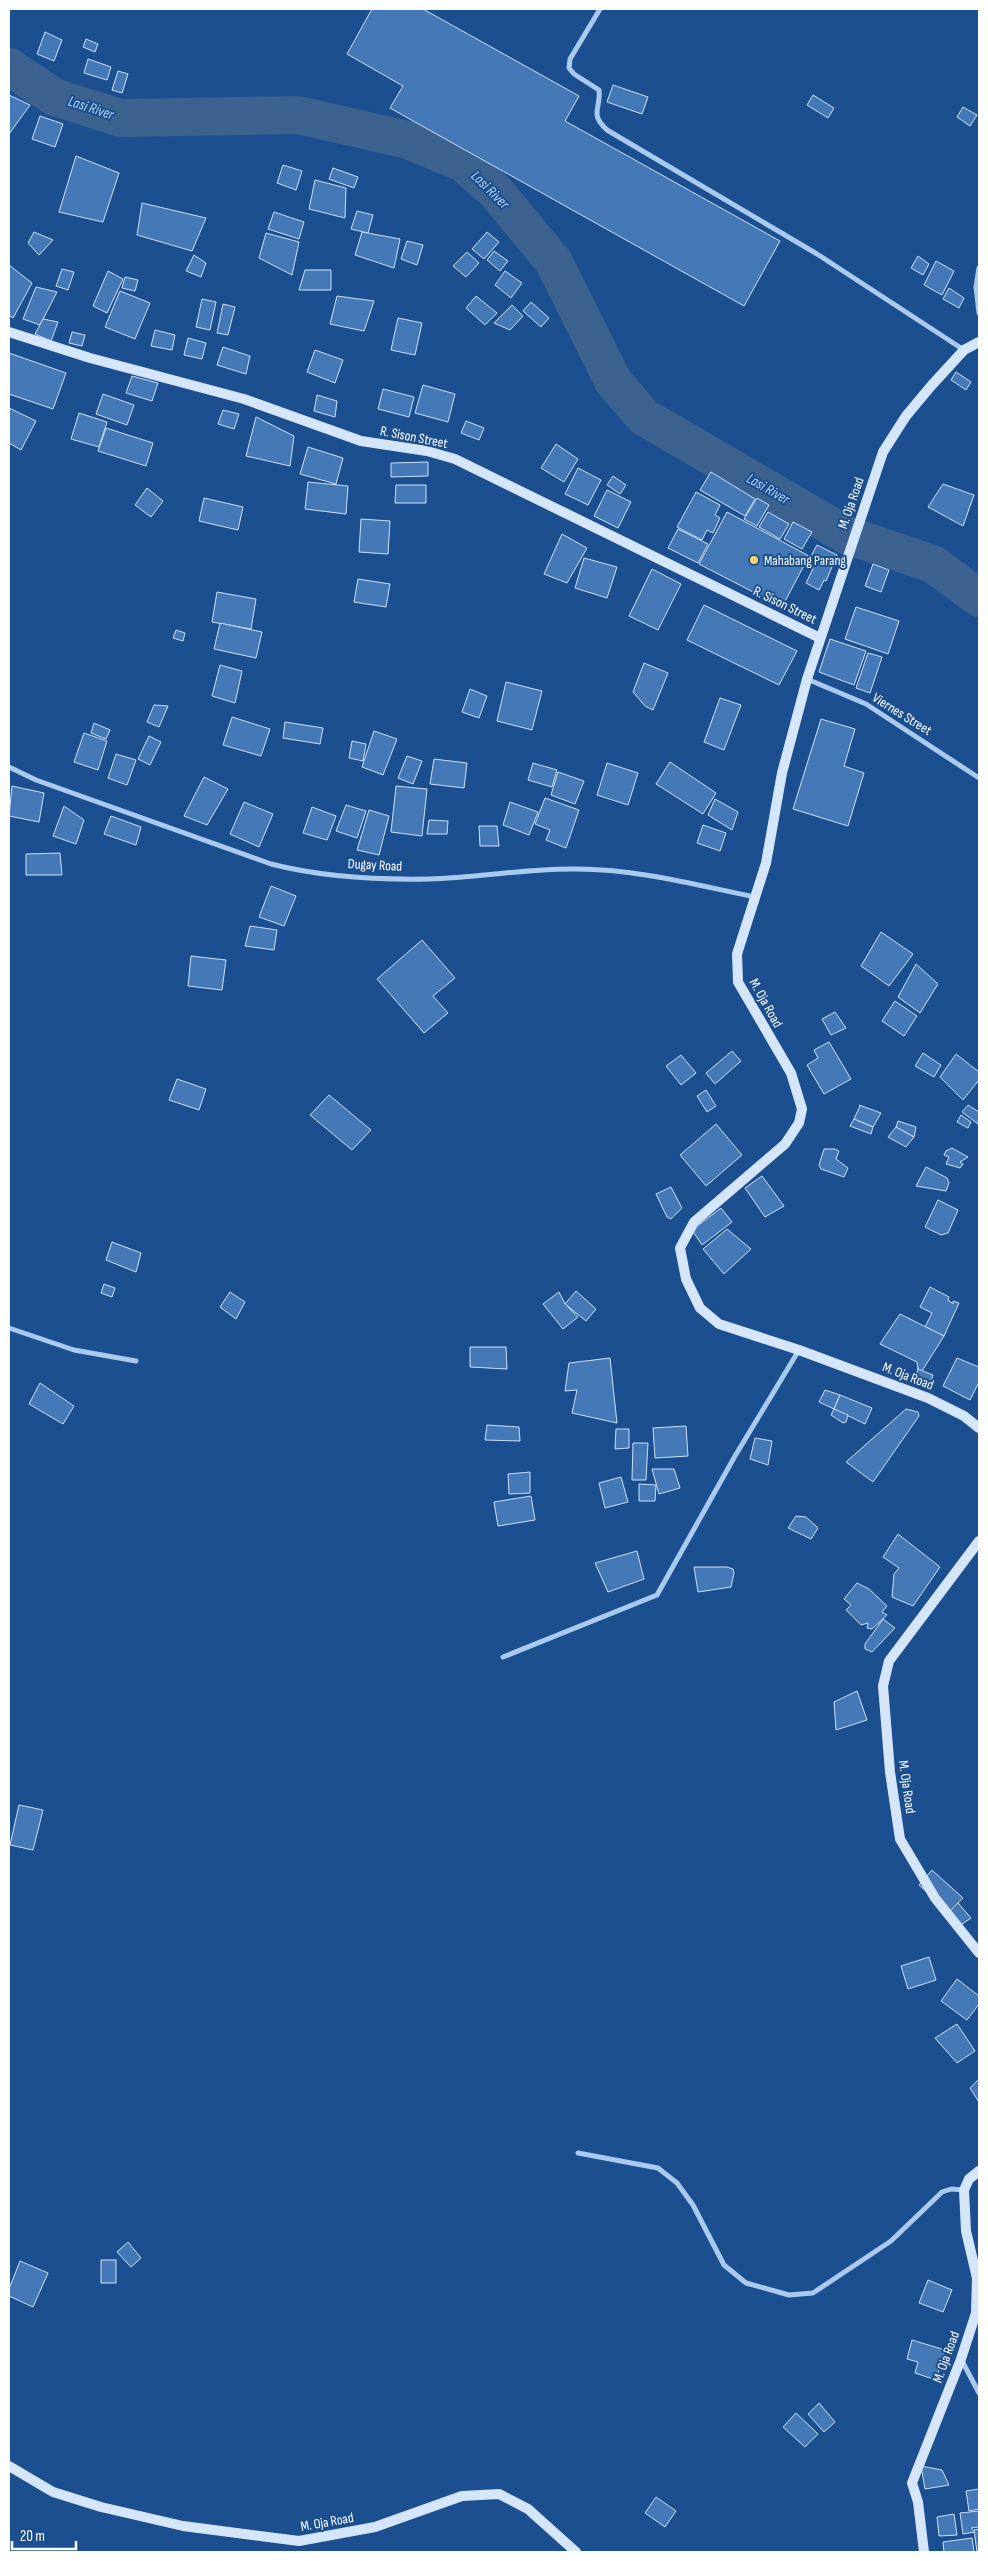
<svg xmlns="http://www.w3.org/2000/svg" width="988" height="2561" viewBox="0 0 988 2561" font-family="'Sofia Sans Condensed',sans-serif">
<rect width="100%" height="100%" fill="#1b4f8f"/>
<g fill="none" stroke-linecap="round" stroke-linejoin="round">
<g stroke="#3c6290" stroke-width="38">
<path d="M9 67 54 97 120 118 298 115 408 140 463 163 496 192 554 262 613 381 644 417 848 536"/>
<path d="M859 539 933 564 979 598"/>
</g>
</g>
<g fill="#4478b7" stroke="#cfe3fa">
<path d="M372 9H423L579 96 565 121 780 241 744 306 390 108 403 86 347 54Z"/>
<path d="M45 32 62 40 54 61 37 54Z"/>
<path d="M86 39 98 44 95 52 83 47Z"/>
<path d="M88 59 111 67 107 80 84 73Z"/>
<path d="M118 71 128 74 122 93 112 90Z"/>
<path d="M613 85 648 97 642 114 607 102Z"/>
<path d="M9 95 30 105 9 134Z"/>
<path d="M813 95 834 108 828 118 807 105Z"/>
<path d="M963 107 977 115 970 126 957 117Z"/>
<path d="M40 116 63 124 55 147 32 139Z"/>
<path d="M76 156 119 173 103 222 59 212Z"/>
<path d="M283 165 302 171 296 190 277 183Z"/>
<path d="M333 168 358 177 354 188 329 179Z"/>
<path d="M315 180 346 188 345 218 309 209Z"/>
<path d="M142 203 206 218 192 251 137 235Z"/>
<path d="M357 211 373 215 368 233 351 229Z"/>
<path d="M274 212 304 222 299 239 268 229Z"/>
<path d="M34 232 53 240 39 255 28 243Z"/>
<path d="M362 232 400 239 394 268 355 255Z"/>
<path d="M487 232 499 242 484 259 472 249Z"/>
<path d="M266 233 299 242 292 275 259 258Z"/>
<path d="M407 241 423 245 417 265 401 259Z"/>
<path d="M494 251 508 261 500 271 487 260Z"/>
<path d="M467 252 479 263 466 277 453 266Z"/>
<path d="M194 255 206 263 201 277 186 271Z"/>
<path d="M918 256 929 264 923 275 911 268Z"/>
<path d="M936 261 954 271 942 295 924 285Z"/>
<path d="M9 265 32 283 13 318 9 315Z"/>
<path d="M62 269 74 272 68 290 56 286Z"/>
<path d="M305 270H331V290H299Z"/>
<path d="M108 271 123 279 107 313 93 306Z"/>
<path d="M505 271 522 283 511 298 495 285Z"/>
<path d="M125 277 138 280 135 291 122 288Z"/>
<path d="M36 287 57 292 40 325 23 319Z"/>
<path d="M949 288 964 298 959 308 943 299Z"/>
<path d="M120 291 150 303 135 339 105 327Z"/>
<path d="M337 296 374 301 364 331 330 324Z"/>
<path d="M476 296 497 313 485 325 466 308Z"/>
<path d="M202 299 216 302 210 330 196 327Z"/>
<path d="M531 302 549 318 541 327 523 311Z"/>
<path d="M223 304 235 307 228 335 217 333Z"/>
<path d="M512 305 523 316 510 330 494 323Z"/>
<path d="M398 318 422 323 415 355 391 350Z"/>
<path d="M43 319 58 322 51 341 35 334Z"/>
<path d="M155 330 175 335 172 350 151 346Z"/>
<path d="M72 332 85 335 82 346 69 343Z"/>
<path d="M188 338 206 343 202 359 184 355Z"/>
<path d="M223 347 250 356 246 374 217 365Z"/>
<path d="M315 350 343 360 335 383 307 372Z"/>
<path d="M9 353 66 373 53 409 9 394Z"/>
<path d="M956 372 971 382 966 390 951 380Z"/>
<path d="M132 376 158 383 152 401 126 393Z"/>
<path d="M423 385 455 394 448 422 415 413Z"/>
<path d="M383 389 414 397 409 417 378 409Z"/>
<path d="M103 394 134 405 127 425 96 414Z"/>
<path d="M317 395 337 401 335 417 314 411Z"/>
<path d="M9 408 36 421 21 450 9 443Z"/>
<path d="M223 410 239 414 234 429 218 424Z"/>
<path d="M79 413 107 422 99 447 71 439Z"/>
<path d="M256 417 294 436 290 466 246 456Z"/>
<path d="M466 421 484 428 479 440 461 433Z"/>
<path d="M106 428 153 443 146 466 98 451Z"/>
<path d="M556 444 578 459 564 482 541 468Z"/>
<path d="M308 447 343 458 336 484 300 474Z"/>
<path d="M428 462V476L391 477V463Z"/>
<path d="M578 468 601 480 588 505 565 494Z"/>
<path d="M711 472 755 499 745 516 700 490Z"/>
<path d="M613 476 626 485 620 494 607 485Z"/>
<path d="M308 482 348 486 346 514 305 509Z"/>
<path d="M943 484 974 495 963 526 928 507Z"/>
<path d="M396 485H426V503H395Z"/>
<path d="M147 488 163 501 151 517 135 505Z"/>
<path d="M607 490 631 502 618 528 594 516Z"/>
<path d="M696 492 720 505 715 515 720 518 713 533 707 530 702 540 677 527Z"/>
<path d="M204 498 243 507 238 530 199 521Z"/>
<path d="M757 498 769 505 757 526 744 519Z"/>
<path d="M727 512 809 556 782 607 699 564Z"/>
<path d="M768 512 789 524 780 539 759 527Z"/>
<path d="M361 519 390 521 388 554 359 552Z"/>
<path d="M793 522 812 532 802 549 784 539Z"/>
<path d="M678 529 708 544 698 563 668 548Z"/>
<path d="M562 534 587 548 567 583 544 574Z"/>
<path d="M817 545 837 555 826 581 824 580 819 590 806 583 813 569 806 565Z"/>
<path d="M584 558 617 567 607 598 575 588Z"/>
<path d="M873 564 889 570 881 592 865 586Z"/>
<path d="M652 569 681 584 658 630 629 616Z"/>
<path d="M358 579 390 584 386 607 354 602Z"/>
<path d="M217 592 256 599 251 629 212 622Z"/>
<path d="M704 605 797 651 779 685 687 640Z"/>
<path d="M856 607 899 621 888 654 845 639Z"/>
<path d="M220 623 262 632 256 658 214 649Z"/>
<path d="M176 630 185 633 183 641 173 638Z"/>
<path d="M830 639 866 651 854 685 819 672Z"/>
<path d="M868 653 882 657 870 693 856 688Z"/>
<path d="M644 663 668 673 653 710 645 706 633 692Z"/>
<path d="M220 665 242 671 235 703 212 696Z"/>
<path d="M506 682 542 691 532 730 497 721Z"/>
<path d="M470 689 487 696 479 718 462 712Z"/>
<path d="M720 698 741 705 724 750 704 742Z"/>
<path d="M154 705 168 706 159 727 147 722Z"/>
<path d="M232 717 270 729 261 756 223 745Z"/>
<path d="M821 719 855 729 844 766 864 773 848 826 793 809Z"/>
<path d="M285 722 323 728 320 744 283 738Z"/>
<path d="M94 723 110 730 106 739 91 733Z"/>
<path d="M374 731 397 739 383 775 362 767Z"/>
<path d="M84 733 107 741 98 770 74 762Z"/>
<path d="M149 736 161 742 150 765 138 759Z"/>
<path d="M352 741 366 744 363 761 349 758Z"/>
<path d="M116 754 136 760 127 785 108 778Z"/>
<path d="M407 756 422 761 413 784 398 778Z"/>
<path d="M434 759 467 763 464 788 430 784Z"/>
<path d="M670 762 716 793 703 814 656 784Z"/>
<path d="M533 763 557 770 552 787 528 780Z"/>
<path d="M607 763 638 773 628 805 597 795Z"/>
<path d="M558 772 584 781 575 804 551 795Z"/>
<path d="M204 777 228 789 207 825 184 816Z"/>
<path d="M12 786 44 793 39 822 9 816Z"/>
<path d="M396 786 427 789 422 836 391 832Z"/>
<path d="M545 798 579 810 566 848 546 840 550 830 535 824Z"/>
<path d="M715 799 738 812 732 830 708 815Z"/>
<path d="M244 802 273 814 259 847 230 834Z"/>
<path d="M510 802 538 812 529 835 503 825Z"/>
<path d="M346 805 366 811 357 838 336 831Z"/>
<path d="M64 806 84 820 76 844 53 836Z"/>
<path d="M312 807 336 816 327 840 303 833Z"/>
<path d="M369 810 389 816 379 855 357 850Z"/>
<path d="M111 816 141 827 136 845 104 834Z"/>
<path d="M429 820 448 821 447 834H427Z"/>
<path d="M703 825 726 833 720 851 697 843Z"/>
<path d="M479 826H497L499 846H480Z"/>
<path d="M60 853 62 875H26V854Z"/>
<path d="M271 886 296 896 284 926 259 917Z"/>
<path d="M250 926 277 930 274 950 245 946Z"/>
<path d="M881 932 913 954 889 986 861 966Z"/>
<path d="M422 940 455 978 433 996 448 1013 424 1033 377 979Z"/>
<path d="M191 956 226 960 222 990 188 986Z"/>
<path d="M916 964 938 984 920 1013 898 997Z"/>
<path d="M895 1001 917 1016 904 1036 882 1021Z"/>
<path d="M835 1012 846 1028 831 1035 822 1019Z"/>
<path d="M829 1042 851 1079 824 1094 807 1065 818 1058 814 1050Z"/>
<path d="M732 1051 741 1061 715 1084 706 1073Z"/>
<path d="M923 1053 941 1065 934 1077 915 1066Z"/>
<path d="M956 1054 979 1072V1080L963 1100 940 1077Z"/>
<path d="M681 1055 696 1073 681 1085 666 1066Z"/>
<path d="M177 1079 206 1089 199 1110 169 1100Z"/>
<path d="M706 1090 716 1106 707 1112 697 1096Z"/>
<path d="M329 1095 371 1130 352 1150 310 1115Z"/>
<path d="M859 1105 881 1113 873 1127 854 1119 860 1106Z"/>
<path d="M968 1105 979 1112 978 1124 962 1112Z"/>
<path d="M961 1115 971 1122 968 1128 957 1122Z"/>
<path d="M854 1119 873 1127 871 1134 850 1126Z"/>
<path d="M898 1121 916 1127 914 1137 896 1127Z"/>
<path d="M716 1124 742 1155 706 1186 680 1155Z"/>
<path d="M896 1127 914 1137 906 1147 888 1137Z"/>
<path d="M952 1148 968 1157 960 1162 963 1164 960 1168 946 1164 949 1157 944 1155 946 1151Z"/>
<path d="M824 1149H835L839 1151 836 1159 848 1168 844 1177 821 1169 819 1165Z"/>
<path d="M926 1167 947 1178 949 1183 946 1191 916 1186Z"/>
<path d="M762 1176 784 1206 765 1217 745 1188Z"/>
<path d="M671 1187 682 1208 671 1219 667 1217 656 1194Z"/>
<path d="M938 1200 958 1210 948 1233 941 1235 925 1227Z"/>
<path d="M721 1208 732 1222 702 1245 692 1230Z"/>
<path d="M727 1229 751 1249 724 1274 703 1249Z"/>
<path d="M112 1242 141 1253 136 1272 106 1260Z"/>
<path d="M104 1284 115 1288 112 1297 101 1293Z"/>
<path d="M930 1287 949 1297 948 1300 953 1304V1301L959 1303 944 1336 925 1327 932 1313 920 1307Z"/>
<path d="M576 1291 596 1309 586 1321 565 1304Z"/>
<path d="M230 1292 245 1302 236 1319 220 1307Z"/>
<path d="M559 1292 565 1304 578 1317 563 1329 543 1304Z"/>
<path d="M900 1314 944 1336 922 1371 918 1369 917 1362 880 1344Z"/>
<path d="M470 1347H506L507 1369 470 1367Z"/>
<path d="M610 1358 617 1423 572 1413 577 1390 565 1391 569 1363Z"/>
<path d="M957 1358 979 1367V1382L970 1400 943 1386Z"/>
<path d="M918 1369 933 1375 929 1385 915 1379Z"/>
<path d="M40 1383 74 1406 63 1424 29 1404Z"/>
<path d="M825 1390 840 1395 834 1409 819 1402Z"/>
<path d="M840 1395 872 1408 865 1424 834 1409Z"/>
<path d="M834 1409 848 1415 846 1422 843 1423 831 1415Z"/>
<path d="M906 1409 918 1412 919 1416 873 1482 846 1462Z"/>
<path d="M487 1425 519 1427 520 1441 485 1440Z"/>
<path d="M686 1426 688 1456 655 1458 653 1428Z"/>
<path d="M616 1429H629V1448L615 1449Z"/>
<path d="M755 1438 772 1441 768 1465 750 1459Z"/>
<path d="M633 1443H648L646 1480H632Z"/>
<path d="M652 1469H674L680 1488 659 1494Z"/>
<path d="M530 1472V1493L509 1494 508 1474Z"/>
<path d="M621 1477 628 1502 605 1508 599 1483Z"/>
<path d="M639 1484 656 1485 655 1501H639Z"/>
<path d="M531 1496 535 1520 498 1526 494 1502Z"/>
<path d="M796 1516 806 1517 818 1528 811 1539 788 1528Z"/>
<path d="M898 1534 940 1567 913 1606 892 1597 894 1574 899 1568 883 1557Z"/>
<path d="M637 1551 644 1579 608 1592 595 1563Z"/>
<path d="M694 1567H727L733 1569 734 1573 731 1587 698 1592Z"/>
<path d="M857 1583 869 1589 887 1606 882 1612 887 1615 872 1629 867 1628 868 1623 861 1625 846 1610 851 1605 844 1599Z"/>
<path d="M883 1619 895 1628 872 1652 865 1649V1644Z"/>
<path d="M857 1691 867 1720 836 1730 834 1702Z"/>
<path d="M19 1805 43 1810 33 1850 10 1845Z"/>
<path d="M932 1870 963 1898 949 1912 919 1885Z"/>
<path d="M958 1903 971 1918 958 1927 949 1912Z"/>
<path d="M929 1957 936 1980 908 1989 901 1966Z"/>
<path d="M957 1979 979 1996V2004L967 2020 941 2001Z"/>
<path d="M957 2024 975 2051 957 2063 935 2038Z"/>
<path d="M979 2079V2102L970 2088Z"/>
<path d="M128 2242 141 2258 131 2267 117 2252Z"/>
<rect x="101" y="2260" width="15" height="23"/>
<path d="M20 2261 48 2273 33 2307 9 2296V2289Z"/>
<path d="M928 2280 952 2290 943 2312 919 2303Z"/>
<path d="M912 2340 945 2350 936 2380 915 2373 918 2362 907 2359Z"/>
<path d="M819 2403 835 2422 824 2432 808 2414Z"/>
<path d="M796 2413 818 2434 805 2447 783 2427Z"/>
<path d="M921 2466 942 2470 949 2485 925 2489Z"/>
<path d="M979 2489V2509L969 2511 966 2491Z"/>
<path d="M656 2497 676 2511 665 2527 645 2513Z"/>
<path d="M979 2511V2527L971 2528 975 2532 963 2534 960 2513Z"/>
<path d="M954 2514 957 2535 939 2536 937 2517Z"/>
<path d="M979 2529V2552H977L974 2530Z"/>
<path d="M972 2538 974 2552H944L943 2542Z"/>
</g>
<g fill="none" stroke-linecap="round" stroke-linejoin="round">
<g stroke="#a9c9ee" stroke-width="5">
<path d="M600 9 570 59 569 68 574 74 599 90C601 110 589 113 607 130L817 254 964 350"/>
<path d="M979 268 976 287 979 313"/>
<path d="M807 679 866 704 979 778"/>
<path d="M9 767 36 780 271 864C322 877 376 880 429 879 478 878 527 868 576 869 637 869 696 885 755 897"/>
<path d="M9 1328 74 1350 136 1361"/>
<path d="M503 1657 657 1595 735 1456 799 1350"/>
<path d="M578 2153 658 2168 677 2183 693 2205 724 2265 746 2283 789 2295 813 2293 891 2241 942 2192 951 2189 964 2190"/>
<path d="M961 2359 979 2393"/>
</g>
<g stroke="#d6e6fa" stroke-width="10">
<path d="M9 332 90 358 244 399 361 441 427 451 455 459 820 638"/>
<path d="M979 342 964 350 931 386 906 416 883 452 807 679 782 773 766 863 737 954 738 982 791 1073 802 1109 799 1123 785 1144 694 1222 680 1248 686 1279 700 1308 719 1324 799 1350 928 1398 964 1416 979 1428"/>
<path d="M979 1541 889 1661 883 1686 890 1772 900 1839 935 1898 979 1953"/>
<path d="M9 2466 53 2492 101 2507 183 2526 299 2541 375 2527 462 2496 499 2494 528 2509 576 2552"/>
<path d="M924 2552 918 2502 912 2483 961 2359 976 2313 977 2278 966 2231 964 2190 969 2179 979 2171"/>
</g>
</g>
<circle fill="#ffd166" stroke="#1b4f8f" stroke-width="2" cx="754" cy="560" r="5"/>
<g text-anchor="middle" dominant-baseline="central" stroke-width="4" stroke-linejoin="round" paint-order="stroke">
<g font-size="14" fill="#fff" stroke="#1b4f8f">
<text transform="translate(414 437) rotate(11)">R. Sison Street</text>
<text transform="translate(851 503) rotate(-71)">M. Oja Road</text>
<text transform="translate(785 605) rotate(26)">R. Sison Street</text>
<text transform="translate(902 714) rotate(32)">Viernes Street</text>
<text transform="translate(375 865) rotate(3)">Dugay Road</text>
<text transform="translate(766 1003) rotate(61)">M. Oja Road</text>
<text transform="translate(908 1376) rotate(21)">M. Oja Road</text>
<text transform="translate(907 1787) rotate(82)">M. Oja Road</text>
<text transform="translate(946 2357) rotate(-70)">M. Oja Road</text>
<text transform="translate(327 2522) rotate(-10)">M. Oja Road</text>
</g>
<g font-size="14" fill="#fff" stroke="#1b4f8f" text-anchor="start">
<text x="764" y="560">Mahabang Parang</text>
</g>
<g font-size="15" font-style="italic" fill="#b5d3f5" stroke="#1b4f8f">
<text transform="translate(91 108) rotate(18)">Lasi River</text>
<text transform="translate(490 190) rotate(45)">Lasi River</text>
<text transform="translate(768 489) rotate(30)">Lasi River</text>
</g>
</g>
<rect width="988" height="2561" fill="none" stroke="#ffffff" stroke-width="20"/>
<path d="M12 2541v8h64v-8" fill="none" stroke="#ffffff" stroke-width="2.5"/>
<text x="20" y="2541" font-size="15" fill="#ffffff" stroke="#1b4f8f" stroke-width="4" paint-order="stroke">20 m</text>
</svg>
